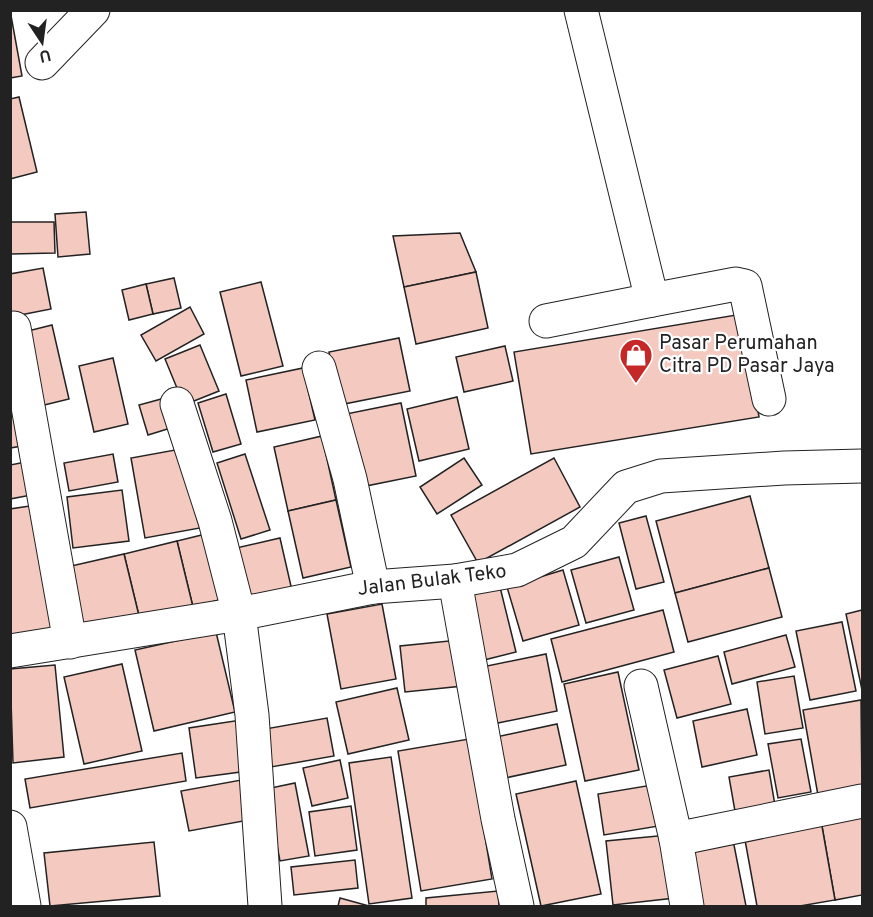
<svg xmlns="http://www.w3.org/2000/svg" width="873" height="917" viewBox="0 0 873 917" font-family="Overpass,sans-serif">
<rect width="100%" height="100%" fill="#fff"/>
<g fill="#f3c9c0" stroke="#222" stroke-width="1.5">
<path d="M10 10 22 76 10 78Z"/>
<path d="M19 97 37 172 10 179V99Z"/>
<path d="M86 212 90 254 58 257 55 214Z"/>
<path d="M11 222H54L55 253 11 254Z"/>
<path d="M460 233 476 272 404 287 393 236Z"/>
<path d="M43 268 51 309 10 317V274Z"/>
<path d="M476 272 488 328 416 344 404 287Z"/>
<path d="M174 278 181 308 153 314 146 284Z"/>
<path d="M261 282 283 366 241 376 220 292Z"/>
<path d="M146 284 153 314 129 320 122 290Z"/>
<path d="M190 307 204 334 156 361 141 335Z"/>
<path d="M742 314 759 417 531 454 514 352Z"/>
<path d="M52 325 69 399 36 407 20 333Z"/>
<path d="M399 338 410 391 339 405 329 352Z"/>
<path d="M200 345 219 391 184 405 165 359Z"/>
<path d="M505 346 513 381 464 392 456 357Z"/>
<path d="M113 358 128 424 94 432 79 366Z"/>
<path d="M303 368 315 420 257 432 246 380Z"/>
<path d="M226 394 241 444 213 452 198 403Z"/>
<path d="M457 397 469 449 419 461 407 409Z"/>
<path d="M165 398 174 427 148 435 139 405Z"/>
<path d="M10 400 34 444 10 448Z"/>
<path d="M401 403 416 476 361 487 346 414Z"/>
<path d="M322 436 336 500 288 511 274 447Z"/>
<path d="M186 448 200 528 145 538 131 458Z"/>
<path d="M113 454 118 482 69 491 64 463Z"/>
<path d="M245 454 270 530 241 539 217 463Z"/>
<path d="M464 458 482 485 437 514 420 487Z"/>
<path d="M554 458 580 507 478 563 451 515Z"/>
<path d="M36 460 42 493 10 499V465Z"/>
<path d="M122 490 129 541 73 548 67 497Z"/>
<path d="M750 496 769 568 675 593 656 521Z"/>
<path d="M336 500 351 567 303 578 288 511Z"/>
<path d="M43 504 65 636 10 645V509Z"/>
<path d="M646 516 664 582 636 589 619 523Z"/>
<path d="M214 532 230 597 193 607 177 541Z"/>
<path d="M280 538 293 595 249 605 236 548Z"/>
<path d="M177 541 193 607 140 620 124 554Z"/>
<path d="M124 554 140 620 74 635 58 569Z"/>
<path d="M619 557 634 610 586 623 571 570Z"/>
<path d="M769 568 782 617 688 642 675 593Z"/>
<path d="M563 570 579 625 523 641 507 587Z"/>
<path d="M500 587 516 652 480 661 464 596Z"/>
<path d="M382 604 396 679 341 689 327 614Z"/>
<path d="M663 610 674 652 562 682 551 639Z"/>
<path d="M862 610V690L846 614Z"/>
<path d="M842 622 856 691 810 700 796 631Z"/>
<path d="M216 632 235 712 154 731 135 650Z"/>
<path d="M786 635 795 667 732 684 724 652Z"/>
<path d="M459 640 463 686 405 692 400 646Z"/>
<path d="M546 654 557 711 493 724 482 667Z"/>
<path d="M718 656 731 704 677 718 664 670Z"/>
<path d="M122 664 142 751 84 764 64 677Z"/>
<path d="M55 665 64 757 13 763 10 669Z"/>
<path d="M618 672 639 770 585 781 564 684Z"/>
<path d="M794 676 803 728 765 734 757 682Z"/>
<path d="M397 688 409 740 348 754 336 702Z"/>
<path d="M861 700 862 793 819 801 803 710Z"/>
<path d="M747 709 757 755 702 767 693 721Z"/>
<path d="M327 718 334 756 271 767 265 729Z"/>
<path d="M241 720 248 771 196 778 189 728Z"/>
<path d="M557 724 566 765 505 778 496 737Z"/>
<path d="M469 739 492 879 421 891 398 751Z"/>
<path d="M801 739 811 792 778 798 768 744Z"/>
<path d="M182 753 186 781 30 808 25 779Z"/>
<path d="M391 757 412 898 369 904 349 763Z"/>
<path d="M340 760 348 798 312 806 303 768Z"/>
<path d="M769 770 776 811 736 817 729 777Z"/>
<path d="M241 780 249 820 189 831 181 791Z"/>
<path d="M576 781 601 894 541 906 516 794Z"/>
<path d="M295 783 309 856 280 861 266 789Z"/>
<path d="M652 785 659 826 604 835 598 794Z"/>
<path d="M351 806 357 850 315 856 309 812Z"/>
<path d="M862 808V895L835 900 820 815Z"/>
<path d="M820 815 835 900 800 906H757L743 829Z"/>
<path d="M668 835 675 898 613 905 606 841Z"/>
<path d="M733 840 746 906H698L687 848Z"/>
<path d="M154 842 160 896 50 906 44 853Z"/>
<path d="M355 860 358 888 294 895 291 867Z"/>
<path d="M498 891 499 906H426V898Z"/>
<path d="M340 898 369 906H338Z"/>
</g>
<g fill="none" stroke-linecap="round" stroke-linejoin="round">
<defs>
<g id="minor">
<path d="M581 10 652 300 736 284 745 286 769 399"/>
<path d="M42 63 93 10"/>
<path d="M546 321 652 300"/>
<path d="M14 328 70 642"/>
<path d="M319 368 350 479 373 587"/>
<path d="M177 404 215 521 239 614 252 715 265 906"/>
<path d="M455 581 498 819 517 906"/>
<path d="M10 651 239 614 373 587 455 581 517 570 574 542 626 487 661 476 784 468 862 466"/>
<path d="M641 686 676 839"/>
<path d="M10 827 24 906"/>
<path d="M687 906 676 839 862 801"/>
</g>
</defs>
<use href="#minor" stroke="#222" stroke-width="35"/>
<use href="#minor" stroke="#fff" stroke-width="33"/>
</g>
<defs>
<symbol id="shop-pin" viewBox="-11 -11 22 30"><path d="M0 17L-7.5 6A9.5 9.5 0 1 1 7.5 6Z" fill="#c62828" stroke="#fff"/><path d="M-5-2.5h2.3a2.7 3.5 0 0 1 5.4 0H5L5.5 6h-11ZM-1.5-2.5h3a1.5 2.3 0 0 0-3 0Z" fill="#fff"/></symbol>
</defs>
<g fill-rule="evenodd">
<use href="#shop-pin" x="617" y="336" width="38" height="52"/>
</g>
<g text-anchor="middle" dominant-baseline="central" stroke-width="4.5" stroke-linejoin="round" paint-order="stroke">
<g font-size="20" fill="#222" stroke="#fff" text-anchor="start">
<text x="659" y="344">Pasar Perumahan<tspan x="659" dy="23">Citra PD Pasar Jaya</tspan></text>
</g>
<g font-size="20" fill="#222" stroke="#fff">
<text transform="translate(432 581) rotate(-7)">Jalan Bulak Teko</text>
</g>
</g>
<rect width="873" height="917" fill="none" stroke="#222222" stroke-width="24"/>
<g transform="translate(42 42) rotate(167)" stroke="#ffffff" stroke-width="4.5" paint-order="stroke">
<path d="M0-4.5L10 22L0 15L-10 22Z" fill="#222222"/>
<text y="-9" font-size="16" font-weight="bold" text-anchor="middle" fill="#222222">U</text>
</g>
</svg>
